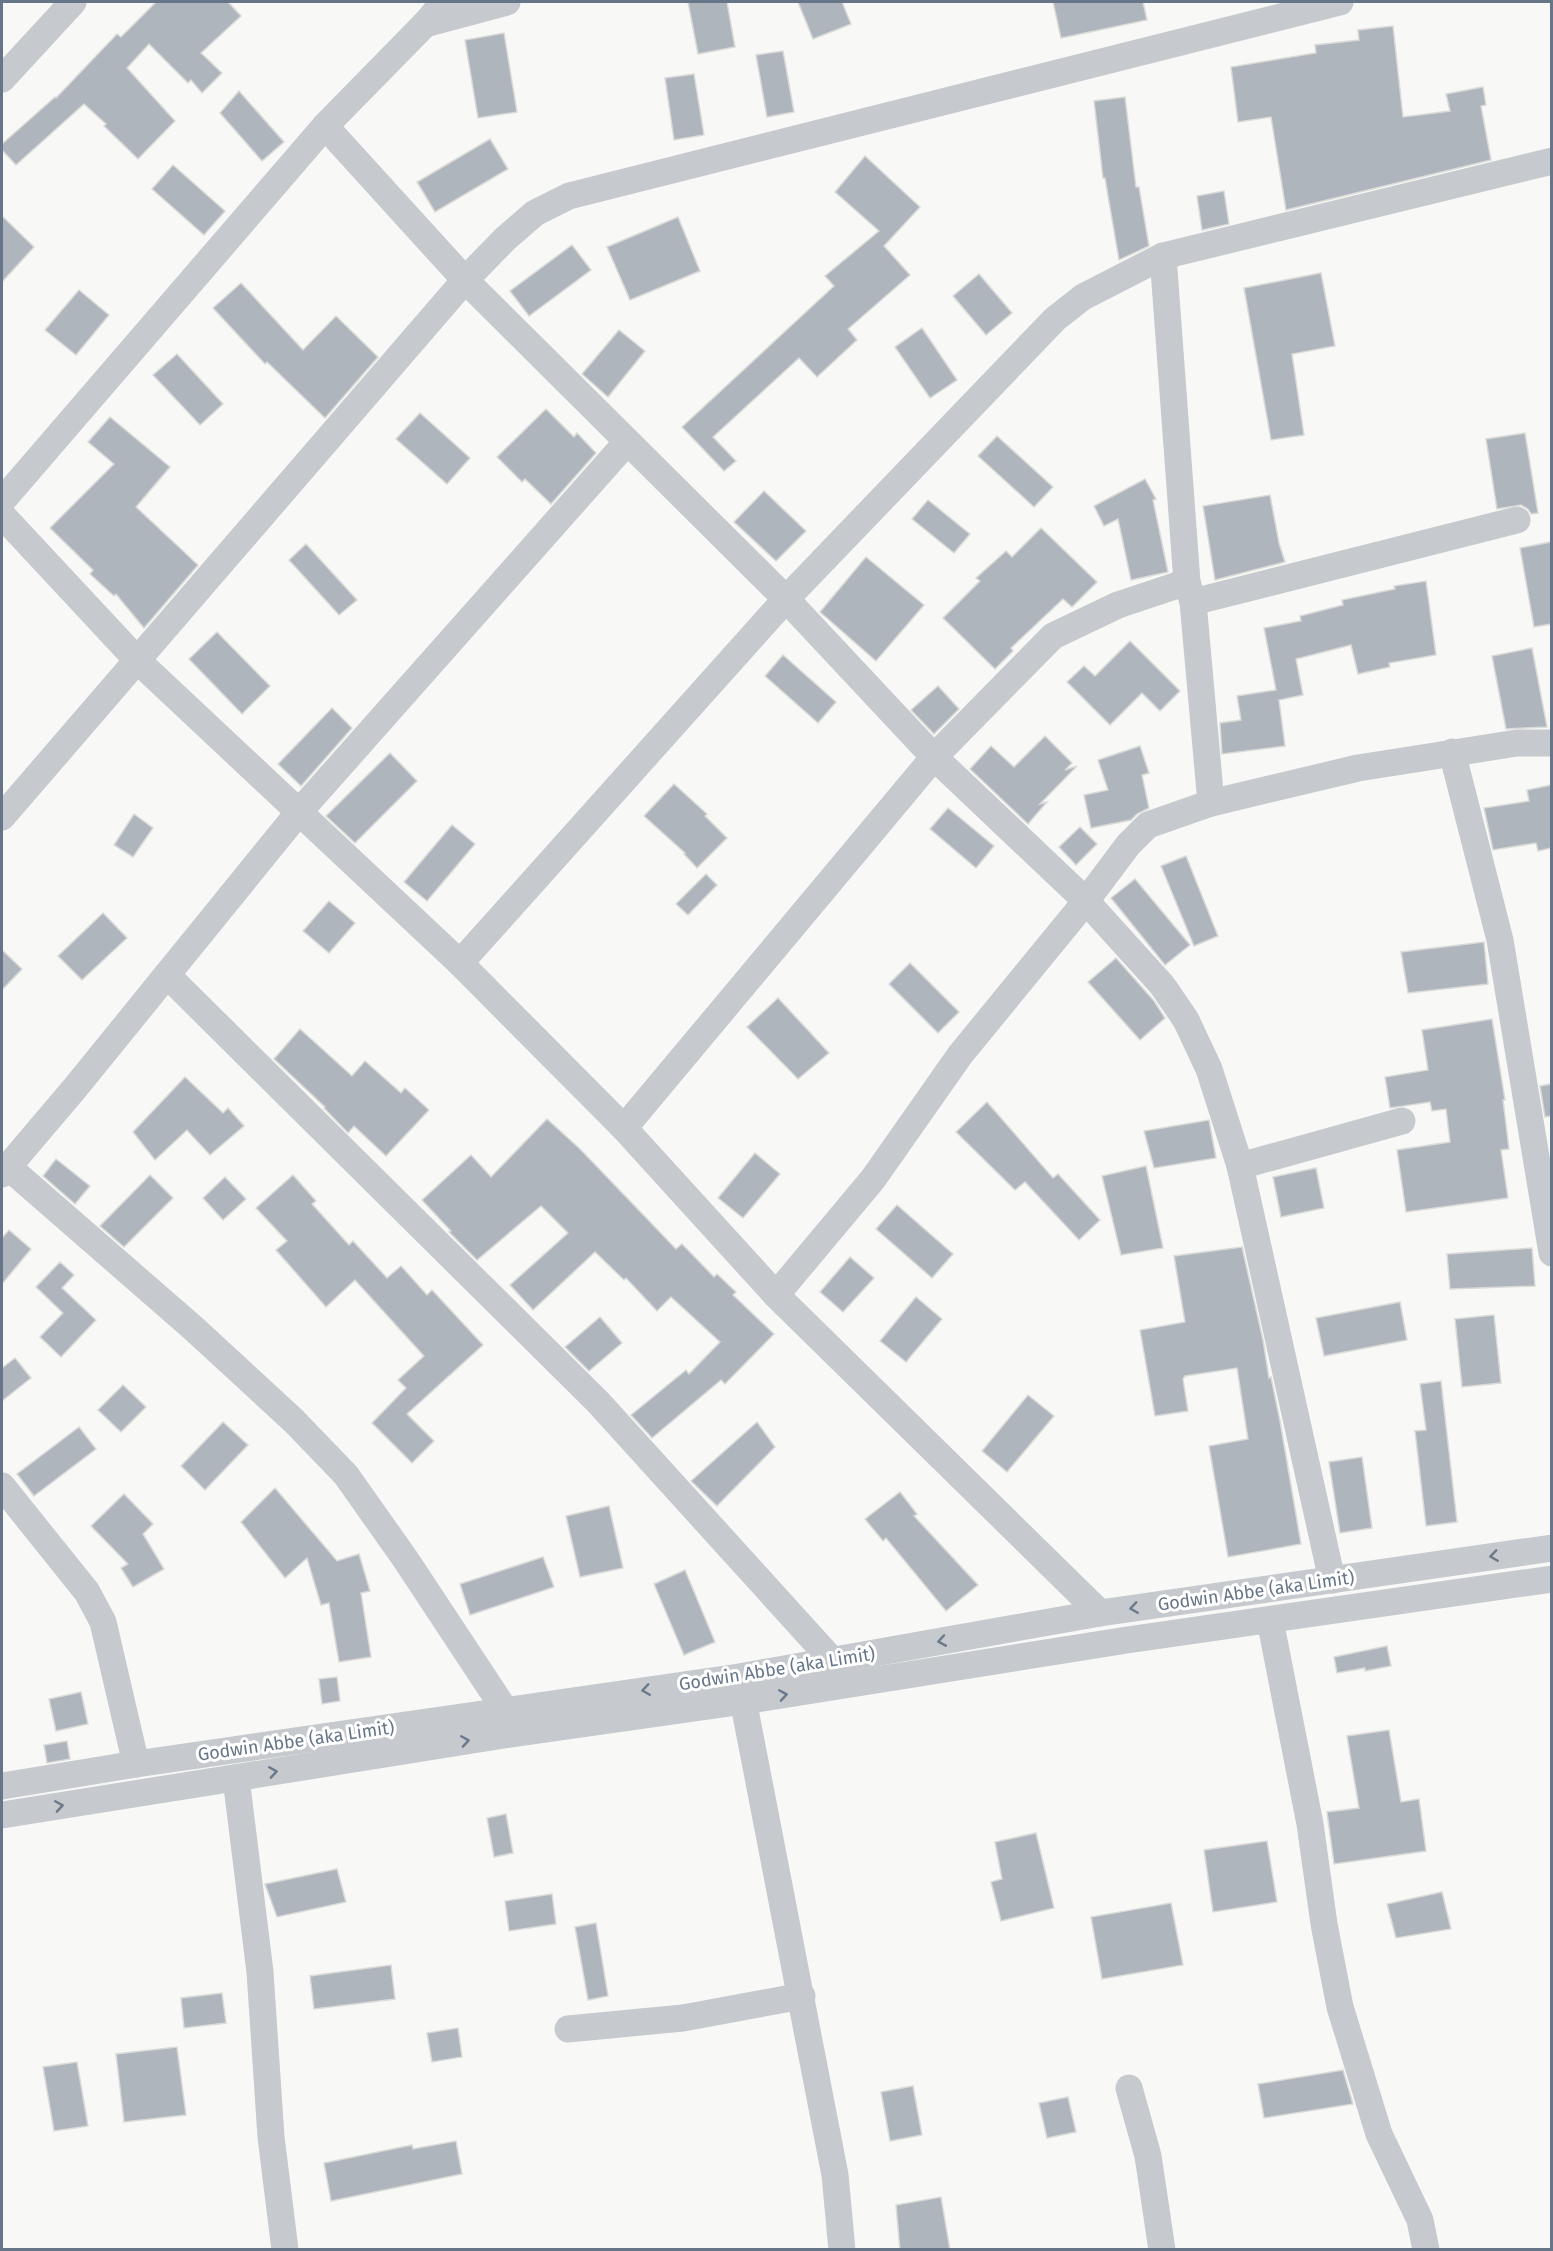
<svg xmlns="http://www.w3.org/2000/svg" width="1553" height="2251" viewBox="0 0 1553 2251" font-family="'Fira Sans',sans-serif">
<rect width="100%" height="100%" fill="#f8f9f6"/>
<g fill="#aeb5bc" stroke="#dadad8" stroke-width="1.5">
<path d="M156 2H228L241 16 201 53 222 73 202 93 191 80 188 83 149 44 127 68 175 121 138 159 104 126 106 124 84 104 16 165 2 150V144L55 97 56 98 117 34 121 37Z"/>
<path d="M688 2H727L735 47 698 54Z"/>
<path d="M798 2H842L851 24 813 39Z"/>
<path d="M1053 2H1143L1147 20 1061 38Z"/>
<path d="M1393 26 1403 117 1450 111 1446 94 1483 87 1486 105 1481 106 1491 160 1286 210 1271 117 1238 122 1231 67 1316 53 1315 45 1359 40 1358 30Z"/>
<path d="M504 33 517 112 478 118 465 40Z"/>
<path d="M783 51 794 112 767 117 756 55Z"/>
<path d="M694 74 704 135 674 140 665 78Z"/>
<path d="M239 91 284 142 262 161 220 113Z"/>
<path d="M1125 97 1136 187H1139L1149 246 1119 260 1105 178H1103L1094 101Z"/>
<path d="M490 139 508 169 435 212 417 182Z"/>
<path d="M865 156 920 207 884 246 910 275 848 329 857 340 817 377 799 358 713 437 736 461 724 471 682 427 834 286 825 276 879 231 835 192Z"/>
<path d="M173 165 225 211 204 235 152 189Z"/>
<path d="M1224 191 1229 224 1202 230 1197 196Z"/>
<path d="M2 216 34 247 2 282Z"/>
<path d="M678 217 700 271 630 300 607 247Z"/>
<path d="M572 245 591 270 529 316 510 291Z"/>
<path d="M1321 273 1335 346 1292 354 1304 435 1271 440 1244 288Z"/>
<path d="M979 274 1012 313 986 335 953 296Z"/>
<path d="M241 283 303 350 336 316 378 357 325 418 267 362 265 364 213 308Z"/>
<path d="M79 290 109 315 76 355 45 330Z"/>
<path d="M922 328 957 380 930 398 895 347Z"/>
<path d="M619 330 645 351 608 397 582 374Z"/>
<path d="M177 354 223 404 200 425 153 375Z"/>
<path d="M546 409 574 437 577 433 596 453 551 504 525 479 522 482 497 457Z"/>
<path d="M420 413 470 458 447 484 396 439Z"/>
<path d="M110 417 170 467 136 507 198 565 144 628 116 594 114 596 90 574 93 570 50 528 114 464 88 442Z"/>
<path d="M1525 433 1538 513 1531 514 1528 509 1521 505 1497 509 1486 439Z"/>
<path d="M997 436 1053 487 1034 507 978 456Z"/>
<path d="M1145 479 1156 499 1153 500 1168 572 1131 580 1118 519 1104 526 1094 506Z"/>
<path d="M764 491 806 531 776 561 734 522Z"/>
<path d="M1270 495 1279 543 1285 562 1215 580 1203 506Z"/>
<path d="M928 500 970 534 954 553 912 519Z"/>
<path d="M1041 528 1097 582 1072 607 1063 599 1011 648 1013 651 995 669 943 618 980 581 976 578 1006 551 1012 557Z"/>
<path d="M1551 542V624L1534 627 1520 548Z"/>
<path d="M306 544 357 600 339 615 289 560Z"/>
<path d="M866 557 924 605 876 661 820 612Z"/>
<path d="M1426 581 1436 655 1389 663 1390 667 1358 674 1351 645 1296 659 1303 695 1279 700 1285 746 1222 754 1220 723 1241 720 1237 696 1276 690 1264 628 1301 621 1300 616 1343 605 1342 600 1395 589 1394 586Z"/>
<path d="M217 632 270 686 242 714 189 659Z"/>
<path d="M1130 641 1180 691 1160 711 1142 693 1110 725 1067 682 1084 666 1095 676Z"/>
<path d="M1532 648 1547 727 1506 729 1492 656Z"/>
<path d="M783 655 836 702 818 723 765 676Z"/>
<path d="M938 686 959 709 934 734 911 710Z"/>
<path d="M332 708 352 728 301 786 278 764Z"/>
<path d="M1045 736 1072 763 1065 770 1077 766 1040 804 1047 802 1028 824 970 769 991 746 1014 767Z"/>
<path d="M1140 746 1149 773 1142 775 1149 808 1137 814 1131 820 1091 828 1084 795 1108 790 1098 760Z"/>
<path d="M390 753 417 781 355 843 326 816Z"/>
<path d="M674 784 707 814 705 816 727 838 697 868 684 854 685 853 644 816Z"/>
<path d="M1551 785V848L1538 851 1536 843 1493 850 1484 808 1529 801 1527 790Z"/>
<path d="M948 808 994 846 976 868 930 829Z"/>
<path d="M134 814 153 828 133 857 114 845Z"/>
<path d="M452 825 475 844 427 901 404 882Z"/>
<path d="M1080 827 1097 844 1076 865 1059 847Z"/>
<path d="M1186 856 1218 936 1194 946 1161 866Z"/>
<path d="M706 874 717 885 688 915 676 904Z"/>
<path d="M1135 879 1190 945 1165 965 1111 898Z"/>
<path d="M329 901 355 923 329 953 303 931Z"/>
<path d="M103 913 127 938 82 980 58 956Z"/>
<path d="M1484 942 1488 984 1408 993 1401 952Z"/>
<path d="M2 950 22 969 2 990Z"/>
<path d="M1116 958 1154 1001 1165 1018 1140 1040 1088 982Z"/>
<path d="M910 963 959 1012 938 1033 889 984Z"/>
<path d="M778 998 829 1053 798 1079 747 1027Z"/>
<path d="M1492 1019 1505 1100H1503L1509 1149 1501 1150 1508 1198 1406 1212 1397 1150 1450 1142 1446 1109 1432 1111 1430 1102 1390 1108 1385 1077 1428 1070 1422 1030Z"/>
<path d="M300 1029 352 1076 365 1061 401 1093 405 1088 429 1110 386 1156 354 1126 348 1133 324 1108 325 1107 274 1059Z"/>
<path d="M185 1077 223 1113 228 1108 244 1126 210 1155 187 1130 155 1160 133 1132Z"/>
<path d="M1551 1084V1116L1545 1117 1540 1086Z"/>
<path d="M987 1102 1053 1178 1058 1174 1100 1220 1079 1240 1025 1182 1015 1190 956 1132Z"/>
<path d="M547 1119 580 1149 676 1249 682 1244 714 1277 717 1274 736 1292 733 1295 774 1334 725 1384 721 1380 652 1438 631 1415 686 1370 689 1374 720 1342 671 1297 657 1311 626 1278 624 1280 595 1252 533 1310 510 1285 568 1233 541 1206 477 1260 449 1232 451 1231 422 1200 471 1155 491 1177Z"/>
<path d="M1209 1120 1216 1158 1154 1168 1144 1131Z"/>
<path d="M755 1153 780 1174 743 1218 718 1198Z"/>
<path d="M56 1159 90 1186 75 1204 43 1176Z"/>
<path d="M1146 1166 1163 1248 1121 1255 1102 1176Z"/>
<path d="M1316 1168 1324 1208 1281 1217 1273 1177Z"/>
<path d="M150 1175 173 1198 124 1247 100 1226Z"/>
<path d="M293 1175 316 1201 312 1204 349 1245 353 1241 387 1278 401 1266 427 1295 432 1290 483 1345 407 1414 434 1441 412 1463 372 1423 406 1388 398 1380 424 1356 355 1280 326 1307 276 1250 287 1241 256 1208Z"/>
<path d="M225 1177 246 1199 223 1220 203 1198Z"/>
<path d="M897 1205 953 1254 932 1278 876 1229Z"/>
<path d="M9 1230 31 1249 2 1284V1238Z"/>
<path d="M1242 1247 1263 1340 1269 1378 1271 1377 1280 1421 1301 1544 1228 1557 1209 1446 1248 1439 1237 1368 1185 1376 1183 1379 1188 1411 1155 1416 1140 1330 1185 1322 1174 1256Z"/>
<path d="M1532 1248 1535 1286 1450 1289 1447 1254Z"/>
<path d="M850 1257 874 1278 843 1312 820 1292Z"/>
<path d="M60 1262 74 1275 62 1288 96 1320 61 1357 40 1337 63 1313 36 1287Z"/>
<path d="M916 1297 942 1319 906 1362 880 1341Z"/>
<path d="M1400 1302 1407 1340 1324 1356 1316 1318Z"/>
<path d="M1494 1315 1501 1383 1462 1387 1455 1319Z"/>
<path d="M600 1317 622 1343 589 1371 565 1347Z"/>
<path d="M15 1358 31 1378 2 1401V1368Z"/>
<path d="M1441 1381 1457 1522 1426 1526 1415 1431 1426 1430 1420 1384Z"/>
<path d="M123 1385 146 1407 121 1432 98 1410Z"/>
<path d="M1028 1395 1054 1416 1007 1472 982 1451Z"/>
<path d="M223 1422 248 1445 205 1490 181 1466Z"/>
<path d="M757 1422 775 1447 717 1506 691 1481Z"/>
<path d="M79 1427 96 1449 34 1496 17 1474Z"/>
<path d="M1362 1457 1372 1528 1340 1533 1329 1462Z"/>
<path d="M275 1488 337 1561 359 1554 370 1591 361 1593 371 1657 339 1662 329 1603 321 1605 307 1558 285 1578 241 1522Z"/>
<path d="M900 1492 917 1514 914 1516 978 1585 946 1611 886 1538 883 1541 865 1519Z"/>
<path d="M124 1494 153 1524 143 1534 164 1569 133 1587 121 1568 128 1564 91 1526Z"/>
<path d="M609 1506 623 1568 580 1577 566 1516Z"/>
<path d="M543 1557 554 1587 470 1615 460 1584Z"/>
<path d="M685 1570 715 1642 684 1655 654 1584Z"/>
<path d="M1387 1646 1391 1666 1365 1671V1668L1337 1673 1334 1657Z"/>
<path d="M337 1677 340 1701 322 1704 319 1679Z"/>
<path d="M81 1692 88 1724 56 1731 49 1699Z"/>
<path d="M1389 1730 1401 1802 1419 1799 1426 1851 1334 1864 1327 1812 1359 1808 1347 1736Z"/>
<path d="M67 1741 70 1759 47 1763 44 1745Z"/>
<path d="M506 1814 513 1853 494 1857 487 1818Z"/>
<path d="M1036 1833 1054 1908 1001 1921 991 1882 1002 1879 995 1842Z"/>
<path d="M1267 1841 1277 1902 1213 1912 1204 1850Z"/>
<path d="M337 1869 346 1902 277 1917 265 1884Z"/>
<path d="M1442 1892 1451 1929 1396 1938 1387 1904Z"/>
<path d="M552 1894 556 1924 509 1931 505 1901Z"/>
<path d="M1171 1903 1183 1965 1102 1979 1091 1917Z"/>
<path d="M596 1923 608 1996 588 2000 575 1927Z"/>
<path d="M391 1965 395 1999 314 2009 310 1976Z"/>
<path d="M222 1993 226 2023 184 2028 181 1998Z"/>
<path d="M458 2028 462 2057 432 2062 427 2033Z"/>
<path d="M177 2047 186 2115 124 2122 116 2054Z"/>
<path d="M77 2062 88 2126 54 2131 43 2067Z"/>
<path d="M1343 2070 1353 2104 1264 2118 1258 2084Z"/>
<path d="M913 2086 922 2135 890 2141 881 2092Z"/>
<path d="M1068 2097 1076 2132 1047 2138 1039 2103Z"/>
<path d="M456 2141 462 2174 331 2201 324 2163 412 2145 413 2149Z"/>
<path d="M941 2197 950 2250H900L896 2205Z"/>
</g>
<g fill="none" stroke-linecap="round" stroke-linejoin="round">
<g stroke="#c6c9cd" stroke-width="27">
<path d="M425 24 507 2"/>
<path d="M2 79 73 2"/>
<path d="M325 126 465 280 786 599 934 757 1086 901 1162 985 1186 1020 1209 1069 1240 1166 1332 1580"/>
<path d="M1163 256 1187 582 1193 602 1211 803"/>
<path d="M2 501 325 126 425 24 444 2"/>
<path d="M2 515 138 661 460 963 624 1128 776 1295 1100 1613"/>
<path d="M1193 602 1517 520"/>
<path d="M1452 752 1500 940 1552 1253"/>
<path d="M2 817 465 280 505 239 535 213 569 196 1340 2"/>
<path d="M460 963 786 599 1055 319 1083 297 1163 256 1552 161"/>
<path d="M167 975 598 1402 832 1660"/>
<path d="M624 1128 934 757 1053 636 1118 605 1187 582"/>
<path d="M7 1166 192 1327 294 1421 346 1475 406 1560 505 1710"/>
<path d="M1240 1166 1402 1121"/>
<path d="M2 1174 75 1088 299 812 627 442"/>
<path d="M776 1295 873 1179 960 1055 1086 901 1128 845 1148 825 1211 803 1358 768 1517 743H1552"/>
<path d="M2 1486 87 1592 103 1622 136 1764"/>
<path d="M1270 1620 1310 1824 1324 1924 1340 2007 1379 2134 1420 2220 1426 2250"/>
<path d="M740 1684 835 2175 842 2250"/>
<path d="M236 1778 260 1972 271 2137 285 2250"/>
<path d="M2 1786 136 1764 739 1677 1100 1613 1552 1548"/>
<path d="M2 1815 504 1735 744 1701 1127 1640 1552 1579"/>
<path d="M568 2029 683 2018 802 1996"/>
<path d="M1129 2088 1148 2156 1162 2250"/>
</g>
</g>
<defs><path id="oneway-chevron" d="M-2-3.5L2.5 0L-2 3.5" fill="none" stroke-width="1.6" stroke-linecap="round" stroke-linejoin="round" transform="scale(1.5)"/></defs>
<g stroke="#6b7a8b">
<use href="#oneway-chevron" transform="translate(1494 1556) rotate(172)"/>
<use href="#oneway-chevron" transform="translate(1134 1608) rotate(172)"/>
<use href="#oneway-chevron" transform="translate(942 1641) rotate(170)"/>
<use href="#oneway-chevron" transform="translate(646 1690) rotate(172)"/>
<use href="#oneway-chevron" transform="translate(783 1695) rotate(-9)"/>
<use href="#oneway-chevron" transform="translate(465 1741) rotate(-9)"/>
<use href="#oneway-chevron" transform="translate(273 1772) rotate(-9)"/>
<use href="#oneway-chevron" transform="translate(59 1806) rotate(-9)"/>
</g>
<g text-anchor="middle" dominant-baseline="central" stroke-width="6" stroke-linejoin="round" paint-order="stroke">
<g font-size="18" fill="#667688" stroke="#fff">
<text transform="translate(1256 1591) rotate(-8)">Godwin Abbe (aka Limit)</text>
<text transform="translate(777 1669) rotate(-9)">Godwin Abbe (aka Limit)</text>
<text transform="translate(296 1741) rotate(-8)">Godwin Abbe (aka Limit)</text>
</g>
</g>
<rect width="1553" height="2251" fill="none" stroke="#667688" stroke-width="6"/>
</svg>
